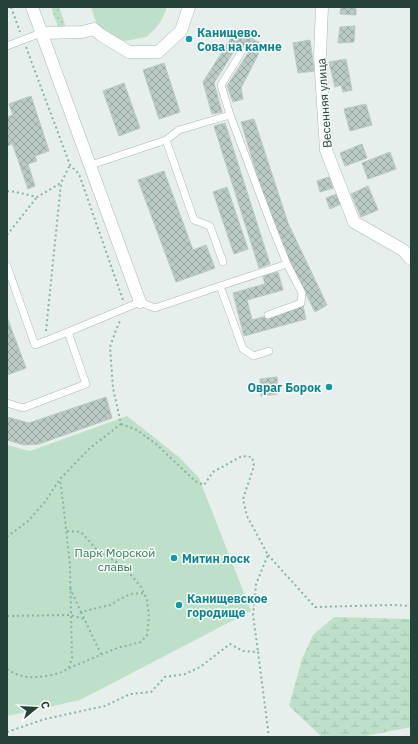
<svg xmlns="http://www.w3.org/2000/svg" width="418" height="744" viewBox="0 0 418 744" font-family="'IBM Plex Sans',sans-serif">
<defs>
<pattern id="grass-dots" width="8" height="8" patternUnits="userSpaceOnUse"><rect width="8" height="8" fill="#bfe0c8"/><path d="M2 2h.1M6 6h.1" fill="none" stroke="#a4c1ad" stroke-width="1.8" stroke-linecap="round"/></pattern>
<pattern id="wetland-marsh" width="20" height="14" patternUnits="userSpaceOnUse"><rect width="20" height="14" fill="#bfe0c8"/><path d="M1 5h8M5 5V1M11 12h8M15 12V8" fill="none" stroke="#a4c1ad"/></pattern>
<pattern id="building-cross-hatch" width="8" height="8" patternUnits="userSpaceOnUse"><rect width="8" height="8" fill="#bbcac4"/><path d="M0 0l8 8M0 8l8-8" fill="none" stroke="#98a6a0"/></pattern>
</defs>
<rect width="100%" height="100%" fill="#e6efeb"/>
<path fill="url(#grass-dots)" d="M51 7H59L68 33 61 36Z"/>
<path fill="url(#wetland-marsh)" d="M334 617 411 619V727L361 737H322L289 706 302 659 313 635Z"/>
<g fill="#bfe0c8">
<path d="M91 7H166V10L161 21 154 30 146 37 125 41 115 39 97 25Z"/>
<path d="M127 416 179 457 199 478 251 611 80 700 7 716V445L30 451Z"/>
</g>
<g fill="url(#building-cross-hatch)" stroke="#b8c9c2">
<path d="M341 7H356V15L340 14Z"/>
<path d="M355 26 354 42 338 43 340 27Z"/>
<path d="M237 29 263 45 241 88 243 99 233 102 227 86 250 50 239 43 214 83 222 112 212 114 203 82Z"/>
<path d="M310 40 314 71 298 73 293 43Z"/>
<path d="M346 59 352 90 343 92 341 85 335 87 329 62Z"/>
<path d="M164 63 180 112 159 119 143 70Z"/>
<path d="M124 83 140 128 119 136 103 91Z"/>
<path d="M31 96 49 151 35 156 37 161 28 164 35 186 28 189 7 128V117L13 115 9 104Z"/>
<path d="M366 104 372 125 350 131 344 109Z"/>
<path d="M254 119 288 223 327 305 315 312 273 228 241 122Z"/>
<path d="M225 123 270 264 259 268 214 126Z"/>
<path d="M7 129 12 144 7 146Z"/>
<path d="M362 144 367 158 345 166 340 153Z"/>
<path d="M390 152 396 169 368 179 362 163Z"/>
<path d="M164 171 193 250 206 245 215 268 176 282 138 180Z"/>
<path d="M329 177 333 188 320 192 317 181Z"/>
<path d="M368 186 378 210 361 217 351 194Z"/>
<path d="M227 187 248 249 234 254 213 192Z"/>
<path d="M337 194 341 204 330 209 326 198Z"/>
<path d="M278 272 283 290 247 300 252 320 303 306 306 319 244 336 233 293 265 284 263 276Z"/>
<path d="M7 317 26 368 7 375Z"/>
<path d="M277 377 278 394 261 396 260 379Z"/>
<path d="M106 397 112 418 39 444 24 445 7 440V417L29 423Z"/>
</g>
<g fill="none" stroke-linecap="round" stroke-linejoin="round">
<defs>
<g id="service">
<path d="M7 46 41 33"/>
<path d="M230 115 273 229 287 264 302 293 301 303 268 315"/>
<path d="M166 140 194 220 210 226 223 262"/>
<path d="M91 165 166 140 179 130 230 115 221 85 242 51"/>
<path d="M7 266 35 345 68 332"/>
<path d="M269 351 254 356 243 349 220 286 287 264"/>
<path d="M7 403 23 408 86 384 68 332 140 302 155 308 220 286"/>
</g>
<g id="minor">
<path d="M32 7 140 302"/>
<path d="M322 7 320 56 326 150 354 222 403 250 411 259"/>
<path d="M41 33 82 32 94 29 101 35 129 52H158L181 31 189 7"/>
</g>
</defs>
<use href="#service" stroke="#a8b8b2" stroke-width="8"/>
<use href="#minor" stroke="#a8b8b2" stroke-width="13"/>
<g stroke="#86b3a5" stroke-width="2" stroke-dasharray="2 3" stroke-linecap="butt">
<path d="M11 7 20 32"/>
<path d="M26 47 70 165 79 174 123 300"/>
<path d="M7 191 16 192 37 197 61 183 70 165"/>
<path d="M7 235 37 197"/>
<path d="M46 331 61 183"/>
<path d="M121 424 137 430 156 444 195 481 204 485 213 472 242 456 252 457 254 466 243 499 247 516 268 555 256 584 253 615 258 652"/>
<path d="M67 531 81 532 99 552 120 564 132 576 141 587 147 600 149 617 147 635 141 642 117 648 67 669"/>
<path d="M7 537 28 521 45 502 60 479 90 448 121 424 113 388 110 347 116 330 120 321"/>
<path d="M268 555 315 607 394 605 411 606"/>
<path d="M70 588 81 612 110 605 120 599 131 594 143 593"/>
<path d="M81 612 101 654"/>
<path d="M7 616 70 615 84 619"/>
<path d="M7 669C13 673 20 676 27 677 37 678 63 675 69 667 70 665 71 660 72 658L70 566 65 519 60 479"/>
<path d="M7 732 45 719 105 706 130 694 151 692 165 677 185 674 200 667 230 644 243 651 258 652 269 737"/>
</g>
<use href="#service" stroke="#fff" stroke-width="7"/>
<use href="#minor" stroke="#fff" stroke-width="12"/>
</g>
<g fill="#0f9aa8" stroke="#f7fbf9" stroke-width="1.5">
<circle cx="189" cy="39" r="4"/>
<circle cx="329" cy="387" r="4"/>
<circle cx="174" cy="558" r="4"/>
<circle cx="179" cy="605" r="4"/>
</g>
<g text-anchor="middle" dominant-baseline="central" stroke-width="3" stroke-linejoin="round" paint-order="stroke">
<g font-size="12" font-weight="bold" fill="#0d838f" stroke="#f7fbf9" text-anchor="start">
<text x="197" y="32">Канищево.<tspan x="197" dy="14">Сова на камне</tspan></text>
<text x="321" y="387" text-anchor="end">Овраг Борок</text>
<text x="182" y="558">Митин лоск</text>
<text x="187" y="598">Канищевское<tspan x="187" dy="14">городище</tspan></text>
</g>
<g font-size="12" fill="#24423a" stroke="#f7fbf9">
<text transform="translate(324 103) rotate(-94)">Весенняя улица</text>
</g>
<g font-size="12" fill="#2d7a4b" stroke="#f7fbf9">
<text x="115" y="552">Парк Морской<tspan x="115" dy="14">славы</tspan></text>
</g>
</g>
<rect width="418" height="744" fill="none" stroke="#24423a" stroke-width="16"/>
<g transform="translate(36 708) rotate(72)" stroke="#f7fbf9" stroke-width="3" paint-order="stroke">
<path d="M0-3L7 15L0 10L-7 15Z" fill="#24423a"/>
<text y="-6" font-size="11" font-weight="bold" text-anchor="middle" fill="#24423a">С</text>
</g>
</svg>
